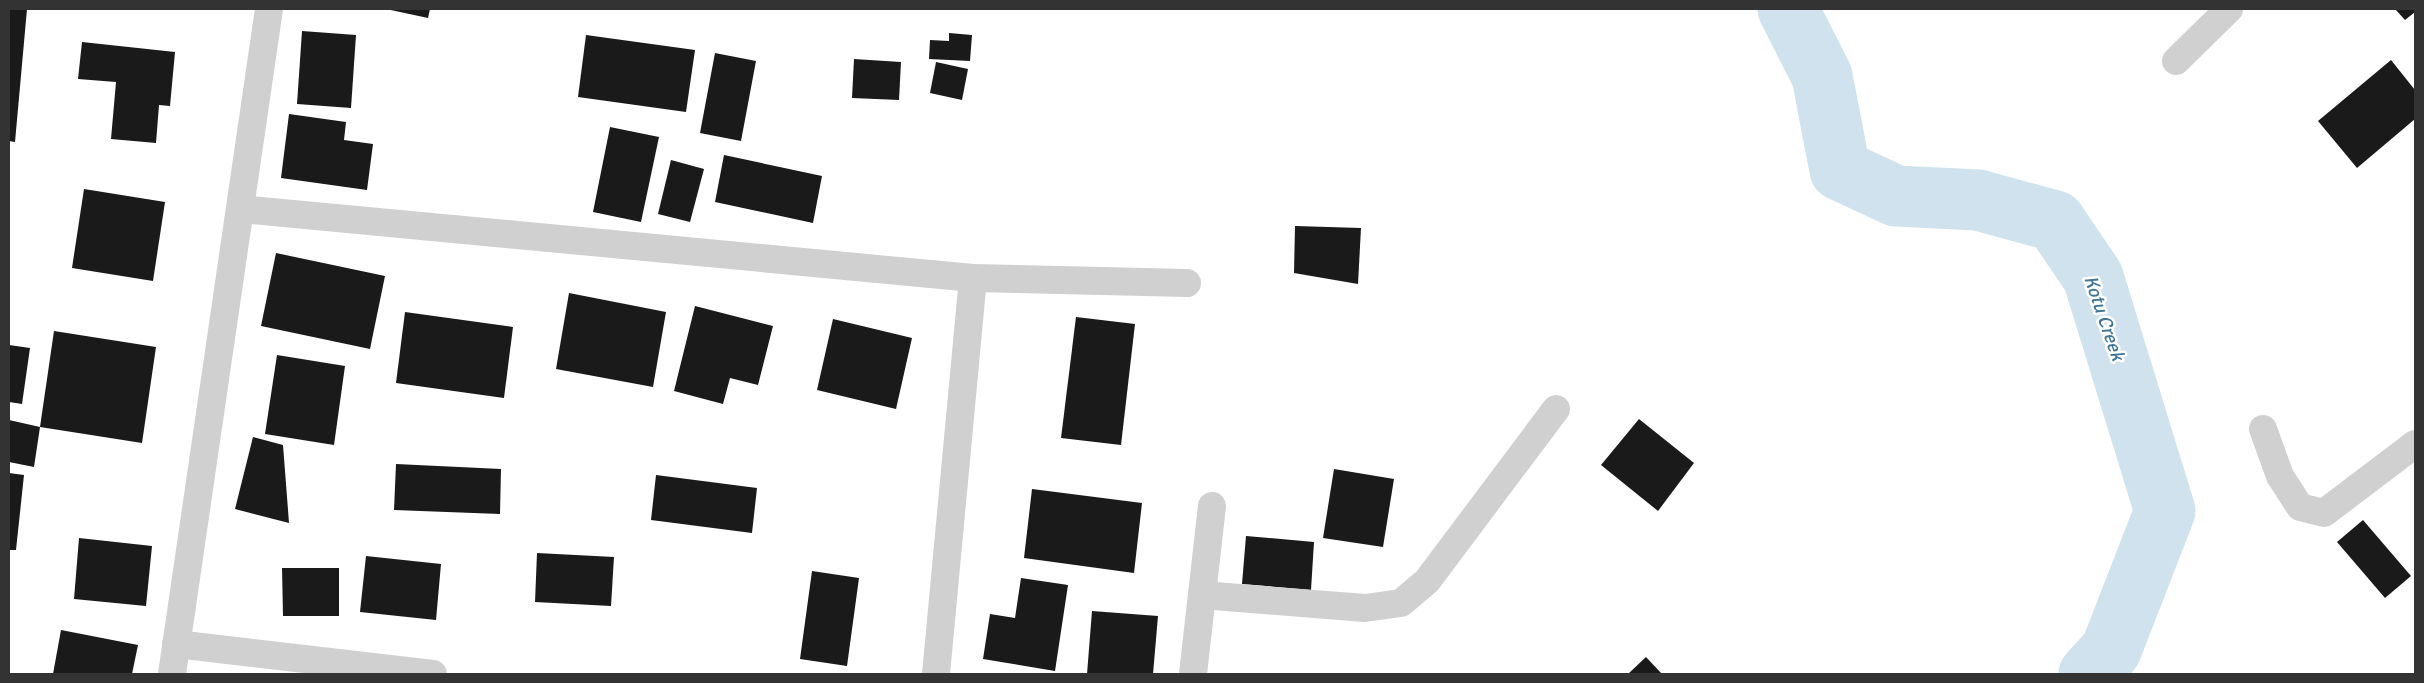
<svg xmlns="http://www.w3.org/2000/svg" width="2424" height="683" viewBox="0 0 2424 683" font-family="Signika,sans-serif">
<rect width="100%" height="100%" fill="#fff"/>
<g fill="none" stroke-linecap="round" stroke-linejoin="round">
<path stroke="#cfe2ee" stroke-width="61" d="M1788 9 1822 76 1840 170 1896 196 1978 200 2055 221 2093 277 2165 511 2111 650 2089 674"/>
</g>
<g fill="#1a1a1a">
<path d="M9 9H27L15 142 9 141Z"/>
<path d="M386 9H430L428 18Z"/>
<path d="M2395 9H2415V12L2405 20Z"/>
<path d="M302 31 356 35 351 108 297 104Z"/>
<path d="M949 33 972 35 970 61 929 59 930 40 949 41Z"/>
<path d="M586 35 695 50 686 112 578 97Z"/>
<path d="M82 42 175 52 170 106 159 105 156 143 111 139 116 82 78 79Z"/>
<path d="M715 53 756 61 741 141 700 133Z"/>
<path d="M854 59 901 62 899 100 852 98Z"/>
<path d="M2391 60 2415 90V119L2357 168 2318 121Z"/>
<path d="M936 62 968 69 962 100 930 93Z"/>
<path d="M289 114 346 122 344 140 373 144 367 190 281 178Z"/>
<path d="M610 127 659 137 641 222 593 212Z"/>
<path d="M724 155 822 176 813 223 715 202Z"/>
<path d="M671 160 704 169 690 222 658 214Z"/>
<path d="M84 189 165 202 153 281 72 268Z"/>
<path d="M1295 226 1361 228 1358 284 1294 273Z"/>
<path d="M276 253 385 276 370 349 261 326Z"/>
<path d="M569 293 666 312 653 387 556 369Z"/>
<path d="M695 306 773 326 758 385 730 378 723 404 674 391Z"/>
<path d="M405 312 513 327 504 398 396 383Z"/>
<path d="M1076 317 1135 324 1121 445 1061 438Z"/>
<path d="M833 319 912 338 896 409 817 390Z"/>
<path d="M54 331 156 347 142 443 40 427Z"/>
<path d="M9 345 30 348 22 404 9 402Z"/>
<path d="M277 355 345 366 334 445 265 434Z"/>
<path d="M1639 419 1694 463 1658 511 1601 465Z"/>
<path d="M9 420 40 427 34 467 9 462Z"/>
<path d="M253 437 283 445 289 523 235 509Z"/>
<path d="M396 464 501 469 500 514 394 510Z"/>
<path d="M1334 469 1394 479 1383 547 1323 538Z"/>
<path d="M9 473 24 475 16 550H9Z"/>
<path d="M656 475 757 488 752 533 651 520Z"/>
<path d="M1032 489 1142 503 1134 573 1024 558Z"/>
<path d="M2363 520 2411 576 2385 598 2337 542Z"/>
<path d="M1246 536 1314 542 1311 590 1242 584Z"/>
<path d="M79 538 152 546 146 606 74 599Z"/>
<path d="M537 553 614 557 611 606 535 602Z"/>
<path d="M366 556 441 564 436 620 360 612Z"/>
<path d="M282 568H339V616H283Z"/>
<path d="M812 571 859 578 847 666 800 659Z"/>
<path d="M1021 578 1068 585 1055 671 983 659 990 614 1015 618Z"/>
<path d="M1092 611 1158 616 1153 674H1087Z"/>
<path d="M61 630 138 645 132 674H53Z"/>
<path d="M1646 657 1662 674H1628Z"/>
</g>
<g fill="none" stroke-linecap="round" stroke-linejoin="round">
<g stroke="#d0d0d0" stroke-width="28">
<path d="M2176 61 2229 9"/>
<path d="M241 209 973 278 1187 283"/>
<path d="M2263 429 2280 476 2300 507 2324 513 2415 444"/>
<path d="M1202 595 1365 608 1401 603 1427 581 1556 409"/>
<path d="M176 644 433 674"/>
<path d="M172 674 269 9"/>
<path d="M936 674 973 278"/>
<path d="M1193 674 1212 506"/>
</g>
</g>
<g text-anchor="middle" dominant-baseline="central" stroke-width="5" stroke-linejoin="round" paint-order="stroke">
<g font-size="19" font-style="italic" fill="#3f7597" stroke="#fff">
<text transform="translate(2104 318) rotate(71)">Kotu Creek</text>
</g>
</g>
<rect width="2424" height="683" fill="none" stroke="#333333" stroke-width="20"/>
</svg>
